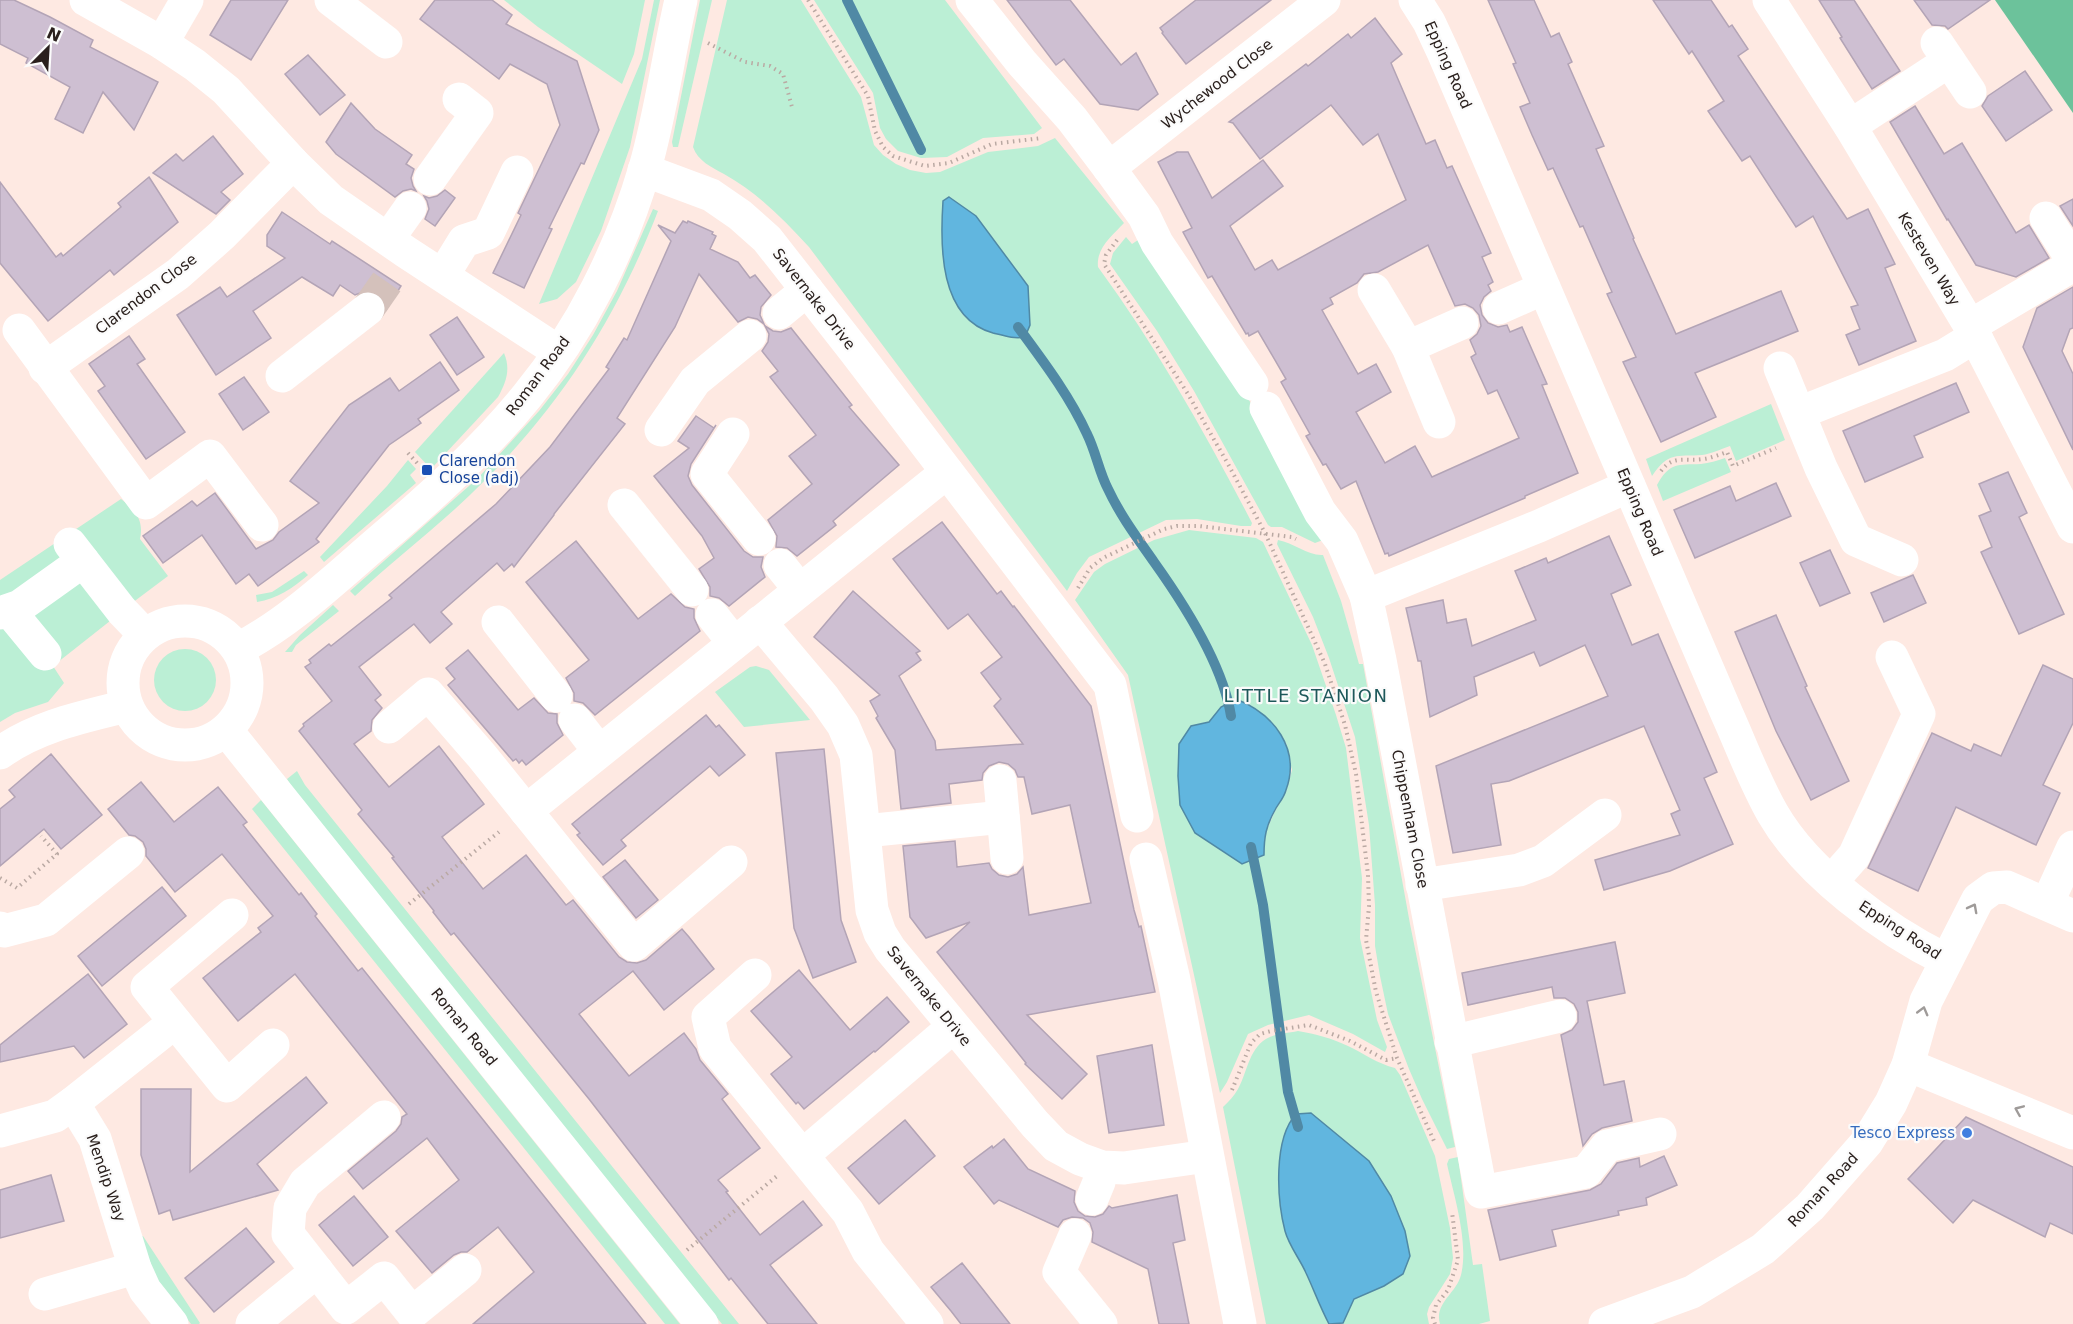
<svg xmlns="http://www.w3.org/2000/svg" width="2073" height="1324" viewBox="0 0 2073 1324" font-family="'DejaVu Sans',sans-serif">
<rect width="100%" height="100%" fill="#fee9e2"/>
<g fill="#bbefd5" fill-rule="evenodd">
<path d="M504 0H645L634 54 622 84 538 27Z"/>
<path d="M654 0H660L630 147 601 231 576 282 557 299 539 304 642 59Z"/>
<path d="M700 0H712L678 147H673L672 142Z"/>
<path d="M727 0H801L861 97 874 145 883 155 896 164 910 170 926 173 940 172 988 152 1038 146 1055 138 1124 223C1112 236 1096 248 1098 267 1157 348 1206 434 1252 523L1251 526H1241L1197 519 1166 520 1089 557 1077 573 1067 591 809 247C783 219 758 193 724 174 711 167 698 161 693 147ZM949 197 976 216 1028 286 987 331 963 315 947 280 943 201Z"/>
<path d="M814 0H945L1042 128 1034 134 983 138 947 157 921 158 898 151 886 139 880 128 873 93Z"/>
<path d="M653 209 658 211C612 330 549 423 455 509 422 539 387 566 355 596L350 591 478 478 539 411 568 374 593 335 617 291Z"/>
<path d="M1126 237 1132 244 1138 240 1239 381 1323 540 1315 543 1282 527H1271L1268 525 1194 391 1157 331 1110 264 1113 253Z"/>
<path d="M504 353C511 370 506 382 498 397L431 469 415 452Z"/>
<path d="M1771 404 1785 440 1736 461 1730 446C1721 449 1711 454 1702 455 1676 457 1669 451 1652 476L1646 459Z"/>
<path d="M1725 458 1731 472 1663 501 1657 485C1670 462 1677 465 1701 464 1709 463 1717 461 1725 458Z"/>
<path d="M408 460 416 469 410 475 416 483 324 562 320 557 387 486Z"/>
<path d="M121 499C136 510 144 521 140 539L168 576 132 603 67 559 11 601 0 596V580Z"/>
<path d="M1189 530 1256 538 1263 542 1312 645 1336 715 1346 748 1362 878 1360 938 1377 1020 1387 1047 1385 1052 1353 1034 1309 1015 1268 1025 1248 1034 1227 1082 1220 1093 1128 675 1075 600 1094 572 1105 564 1154 540ZM1236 699 1286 743 1292 770 1286 792 1275 811 1264 836V855L1242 864 1195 833 1191 726 1209 722 1221 707Z"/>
<path d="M1278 540C1294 543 1308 556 1323 555L1341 601 1359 664H1363L1410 924 1455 1147 1447 1149 1422 1099 1409 1069 1388 1014 1380 976 1375 946V905L1369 825 1355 737 1329 658 1313 617 1277 544Z"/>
<path d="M304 571 308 575C293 588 277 599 257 602L256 595 272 592Z"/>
<path d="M70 581 81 583 110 621 53 666 64 683 48 702 15 713 0 722V628L33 614Z"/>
<path d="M333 605 339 611 296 645 292 652H285L300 635Z"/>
<circle cx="185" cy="680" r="31"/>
<path d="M756 666 769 670 810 720 744 727 715 692 750 667Z"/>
<path d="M297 771 305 785 739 1324H722L294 791 287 779Z"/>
<path d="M261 800 680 1324H665L252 809Z"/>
<path d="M1298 1031C1316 1034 1331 1038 1348 1046 1363 1053 1378 1064 1395 1068L1400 1075 1435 1156 1450 1228 1453 1258 1450 1274 1429 1307 1427 1314 1429 1324H1337L1343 1323 1354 1299 1384 1286 1405 1231 1391 1196 1369 1161 1311 1113 1296 1114 1290 1121 1282 1142 1306 1272 1329 1324H1266L1223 1107C1229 1101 1234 1096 1238 1089 1248 1071 1249 1046 1270 1037 1278 1033 1289 1033 1298 1031Z"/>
<path d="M1458 1157 1473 1265 1482 1264 1490 1321 1479 1324H1440C1434 1303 1456 1294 1461 1275 1469 1242 1454 1196 1447 1164L1449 1159Z"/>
<path d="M143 1236 200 1323 199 1324H191L157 1279 139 1237Z"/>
</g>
<path fill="#6cc29b" d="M1995 0H2073V113Z"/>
<g fill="#61b6df" stroke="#5089a5" stroke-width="1.5">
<path d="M949 197 976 216 1028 286 1030 325 1025 337C1014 339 1005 336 993 333 939 318 940 246 943 201Z"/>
<path d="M1236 699C1274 714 1301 749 1286 790 1284 798 1278 804 1275 810 1266 826 1264 837 1264 855L1242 864 1195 833 1180 805 1178 776 1179 744 1191 726 1209 722 1221 707Z"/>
<path d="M1311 1113 1369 1161 1391 1196 1405 1231 1410 1256 1403 1274 1384 1286 1354 1299 1343 1323 1329 1324C1320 1307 1314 1290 1306 1273 1300 1259 1289 1246 1285 1231 1277 1200 1273 1139 1296 1114Z"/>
</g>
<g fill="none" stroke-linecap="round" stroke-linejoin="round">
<g stroke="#5089a5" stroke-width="10">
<path d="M847 0 921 150"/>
<path d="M1018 327C1043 361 1069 395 1087 434 1096 452 1099 472 1108 489 1120 515 1138 539 1154 562 1184 604 1223 665 1231 716"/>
<path d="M1251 847 1263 905 1288 1092 1298 1127"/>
</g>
</g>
<g fill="#cebfd2" stroke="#b3a4b6" stroke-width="1.5" fill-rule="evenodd">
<path d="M0 0H14L50 17 93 40 90 47 158 82 134 130 103 92 83 133 55 119 70 87 26 63 28 58 0 44Z"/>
<path d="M231 0H288L251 60 210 35Z"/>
<path d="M435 0H492L512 15 506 24 577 61 599 130 584 164 581 163 549 228 552 229 524 288 493 273 521 215 518 213 560 125 547 84 510 64 499 79 420 19Z"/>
<path d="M1007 0H1070L1121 65 1136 53 1158 94 1138 110 1100 104 1064 59 1056 65Z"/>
<path d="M1196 0H1271L1186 64 1162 33 1163 32 1160 28Z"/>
<path d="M1488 0H1534L1551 37 1559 33 1572 62 1568 64 1604 146 1596 149 1634 238 1633 239 1676 334 1781 291 1798 331 1695 373 1716 417 1661 442 1623 362 1636 357 1607 294 1612 292 1583 226 1580 227 1553 168 1548 170 1532 135 1520 107 1530 103 1513 64 1516 63Z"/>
<path d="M1653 0H1711L1729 27 1732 25 1748 49 1738 56 1847 219 1868 209 1895 264 1885 268 1916 341 1859 365 1846 335 1860 329 1851 307 1858 305 1813 216 1796 227 1750 156 1742 161 1708 111 1724 101 1692 51 1689 54Z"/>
<path d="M1819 0H1854L1900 71 1872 89 1840 38 1842 37Z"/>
<path d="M1914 0H1990L1948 29 1945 26 1932 25Z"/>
<path d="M1375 18 1402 54 1391 63 1426 144 1435 140 1447 168 1452 166 1491 253 1482 257 1493 282 1488 285 1491 291 1484 297 1480 305 1482 315 1488 323 1498 327 1507 325 1510 332 1522 327 1547 384 1542 385 1578 473 1525 496V498L1389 556 1388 553 1385 554 1356 481 1341 489 1326 464 1323 465 1306 436 1310 434 1281 382 1286 379 1258 331 1249 336 1248 333 1246 334 1212 276 1208 278 1183 232 1192 228 1158 162 1177 152H1188L1212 198 1263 160 1283 186 1230 226 1255 270 1272 260 1278 270 1406 200 1378 134 1363 145 1331 105 1260 159 1233 123 1229 122 1306 64 1308 66 1348 34 1351 38ZM1428 245 1455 306 1465 304 1473 308 1479 315 1481 326 1477 334 1470 340 1476 354 1471 357 1488 394 1497 390 1519 438 1432 477 1415 446 1385 463 1356 412 1391 392 1376 364 1358 374 1322 310 1333 304 1330 298 1357 283 1364 274 1378 272Z"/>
<path d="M308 55 345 95 320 115 285 74Z"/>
<path d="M2025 71 2052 110 2006 141 1982 106 1988 96Z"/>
<path d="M351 103 375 129 412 155 406 164 414 169 411 178 413 186 416 191 411 189 403 191 395 197 336 154 326 142Z"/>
<path d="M1915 106 1944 154 1962 143 2016 233 2029 225 2049 258 2016 277 1976 265 1948 219 1947 220 1890 122Z"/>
<path d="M213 136 243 174 221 192 230 200 216 214 153 173 176 154 183 161Z"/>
<path d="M149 177 178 222 114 275 110 270 48 321 0 263V182L56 257 61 253 63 256 121 207 118 203Z"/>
<path d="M445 190 455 198 435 226 425 219 429 209 427 201 424 196 429 198 437 196Z"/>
<path d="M2073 199V226L2060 206Z"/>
<path d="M282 212 330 244 332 241 401 286 386 310 383 298 374 291H365L355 295 340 285 333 296 302 277 253 311 271 338 216 375 177 315 220 287 227 297 285 258 267 246V235Z"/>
<path d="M683 221 687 223 688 221 713 232 712 234 716 236 710 249 738 262 750 278 755 275 771 295 761 307 760 315 764 324 757 319 748 317 738 322 699 274 675 327 617 418 625 424 554 514V515L514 567 512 564 504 571 497 563 441 612 452 624 430 643 414 624 359 667 381 695 375 700 382 708 372 720 371 731 354 744 389 787 439 746 484 804 442 837 483 889 526 855 566 905 573 900 619 957 627 962 637 963 646 960 682 929 689 937 714 969 664 1010 633 971 579 1014 629 1076 684 1033 696 1049 700 1060 728 1094 722 1099 760 1148 718 1180 728 1191 726 1192 760 1235 803 1201 822 1225 770 1265 817 1324H768L731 1278 729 1280 589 1099 454 933 451 935 433 912 434 911 392 858 394 857 358 814 362 810 299 731 304 726 303 724 332 701 305 667 311 663 309 660 329 644 331 646 392 598 389 595 496 504 550 447 609 369 606 367 624 338 627 340 671 241 658 225 675 233Z"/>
<path d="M2073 287V328L2070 329 2062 351 2073 374V450L2023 347 2037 308Z"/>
<path d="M457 317 484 357 457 375 430 335Z"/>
<path d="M765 326 773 331 781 332 791 328 852 405 849 407 899 465 833 521 836 525 797 556 787 548 776 547 777 536 768 520 812 484 789 456 816 435 770 377 778 371 762 351 768 342 769 334Z"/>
<path d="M129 336 145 359 137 364 185 432 146 459 98 391 105 386 89 364Z"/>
<path d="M440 362 459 390 418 419 421 423 389 445 316 539 319 542 258 586 249 574 236 584 202 535 163 563 143 536 192 501 197 506 215 493 256 549 273 540 279 532 319 503 290 481 349 405 390 378 399 391Z"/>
<path d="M244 377 269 412 243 430 219 394Z"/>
<path d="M1956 383 1969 412 1914 436 1923 457 1865 482 1843 431Z"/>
<path d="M696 416 714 428 716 425 691 464 688 476 692 485 744 551 753 557H763L761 567 765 577 729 606 719 598 710 596V587L699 569 714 558 702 536 654 476 689 448 678 441Z"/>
<path d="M2008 472 2027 513 2019 517 2064 614 2019 634 1981 552 1992 547 1979 516 1991 511 1979 484Z"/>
<path d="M1776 483 1791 516 1695 558 1674 510 1730 486 1736 501Z"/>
<path d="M942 522 997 594 1001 591 1013 607 1014 606 1091 706 1134 910 1139 927 1141 926 1155 992 1027 1015 1087 1074 1062 1099 1025 1064 1026 1063 937 952 970 922 926 938 910 917 903 846 955 841 957 867 989 863 992 869 999 875 1008 877 1017 874 1023 867 1029 915 1091 903 1070 805 1032 814 1024 777H1018L1015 770 1008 764 999 762 989 766 983 773 982 780 949 784 951 803 901 809 895 750 876 718 878 716 870 701 880 695 814 637 853 591 920 651 916 653 921 660 899 676 935 741 936 750 1023 744 994 706 1001 699 981 673 1002 657 968 614 948 629 893 559Z"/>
<path d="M1609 536 1631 585 1611 594 1632 645 1658 634 1717 772 1704 778 1733 844 1670 871 1604 890 1595 860 1680 835 1671 814 1680 810 1644 726 1509 781 1491 784 1501 845 1453 853 1436 766 1608 696 1585 645 1540 666 1534 652 1474 677 1477 695 1430 717 1421 661H1418L1406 608 1443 600 1447 623 1466 619 1472 646 1536 620 1515 571 1546 558 1548 563Z"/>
<path d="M576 541 638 619 671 594 685 607 694 609V618L700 631 595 715 583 703 574 701V693L566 678 589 660 526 582Z"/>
<path d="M1830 550 1850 593 1820 606 1800 563Z"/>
<path d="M1913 575 1926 603 1884 622 1871 593Z"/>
<path d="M1776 615 1807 686 1805 687 1849 781 1811 800 1776 731 1735 632Z"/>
<path d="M468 650 518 710 534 698 548 713 557 714V723L563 735 526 765 522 760 519 763 516 759 513 761 448 685 455 679 446 668Z"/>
<path d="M2043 665 2073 679V723L2043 785 2060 793 2036 845 1956 807 1918 891 1868 868 1932 733 1971 751 1974 744 2001 756Z"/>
<path d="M706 715 716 727 719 725 745 755 719 776 710 766 621 840 626 846 603 865 577 835 580 833 572 824Z"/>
<path d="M824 749 841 920 856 962 813 978 794 928 776 753Z"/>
<path d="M51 754 102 815 61 849 44 829 0 866V809L15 797 9 790Z"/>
<path d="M141 782 174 822 218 787 247 822 243 825 299 895 301 893 317 914 315 916 358 971 362 968 646 1324H473L534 1272 498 1227 467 1252H461L454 1255 432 1273 396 1231 459 1180 427 1138 363 1189 348 1171 396 1131 401 1124 402 1117 407 1114 295 974 238 1021 203 978 261 932 258 928 273 916 222 854 175 892 146 856V849L143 842 135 836 129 835 108 809Z"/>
<path d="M625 860 658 900 636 918 603 877Z"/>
<path d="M162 887 186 916 102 986 78 956Z"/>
<path d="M1615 942 1625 993 1587 1001 1604 1085 1624 1081 1632 1121 1602 1128 1592 1134 1583 1146 1561 1035 1572 1030 1578 1022V1012L1574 1004 1565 998H1554L1552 987 1468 1005 1462 973Z"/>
<path d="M799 970 850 1030 887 997 909 1022 875 1052 874 1051 804 1109 798 1102 796 1104 771 1074 792 1057 751 1011Z"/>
<path d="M88 974 127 1024 84 1058 74 1046 0 1062V1045Z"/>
<path d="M1152 1045 1164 1125 1109 1133 1097 1056Z"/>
<path d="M306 1077 327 1103 257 1164 278 1190 173 1220 170 1210 159 1214 141 1155V1089H191L190 1172Z"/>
<path d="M1966 1117 2073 1167V1234L2050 1223 2045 1237 1973 1200 1953 1223 1908 1179Z"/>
<path d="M905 1120 935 1156 879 1204 848 1168Z"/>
<path d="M1004 1139 1028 1169 1075 1191 1074 1202 1078 1211 1085 1216 1095 1217 1103 1214 1109 1206 1112 1208 1177 1195 1185 1240 1173 1243 1189 1324H1159L1148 1269 1092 1242 1093 1232 1090 1223 1083 1218 1072 1217 1063 1220 1058 1227 999 1200 994 1204 964 1167 992 1146 993 1148Z"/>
<path d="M1664 1156 1677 1185 1646 1198 1647 1205 1618 1211 1619 1215 1552 1230 1556 1246 1500 1260 1488 1210 1590 1190 1601 1184 1617 1163 1639 1158 1640 1167Z"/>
<path d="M51 1175 64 1221 0 1238V1190Z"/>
<path d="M354 1196 388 1237 353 1266 319 1225Z"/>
<path d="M246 1228 274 1262 214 1312 185 1278Z"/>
<path d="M962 1263 981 1287 1010 1324H961L951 1311 931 1287Z"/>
</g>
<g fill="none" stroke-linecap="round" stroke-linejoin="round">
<path stroke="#d4c1bb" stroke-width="33" stroke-dasharray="33 16" stroke-linecap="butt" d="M368 309 391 276"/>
<g stroke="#baa9a3" stroke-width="4" stroke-dasharray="1.5 4.5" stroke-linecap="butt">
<path d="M808 0 868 96 875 131 883 147 893 156 925 166 949 163 992 144 1042 138"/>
<path d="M708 43 745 62 770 66 783 74 792 107"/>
<path d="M1117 240 1106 255 1104 264 1188 394 1228 464 1265 533 1325 664 1345 725 1356 774 1368 875 1369 906 1366 940 1376 992 1397 1058 1434 1141"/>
<path d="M408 453 418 464"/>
<path d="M1661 471C1674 454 1685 462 1703 459 1711 458 1719 455 1727 452L1733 466 1776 448"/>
<path d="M1078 588 1090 568 1103 558 1164 529 1177 526H1199L1292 537 1296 539"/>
<path d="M0 878 17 888 57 854 41 836"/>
<path d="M409 904 499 832"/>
<path d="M1232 1090 1251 1043 1260 1034 1271 1031 1309 1025 1350 1041 1386 1060 1397 1058"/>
<path d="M687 1250 777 1176"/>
<path d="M1435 1324 1433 1318 1436 1305 1448 1290 1458 1260 1452 1212"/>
</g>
<g stroke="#fff" stroke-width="33">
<path d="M86 0 162 43 195 65 226 90 293 163 331 200 406 252 559 352"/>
<path d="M331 0 386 42"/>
<path d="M972 0 1022 63 1072 119 1109 168 1144 216 1157 243 1252 384"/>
<path d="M1415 0 1429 22 1443 52 1727 714C1742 747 1755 783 1773 814 1807 873 1885 930 1946 960"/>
<path d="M1769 0 1850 126 1970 326 2073 527"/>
<path d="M162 43 187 0"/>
<path d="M1937 43 1970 92"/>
<path d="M1850 126 1949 61"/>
<path d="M1109 168 1324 0"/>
<path d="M644 170 711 195 740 215 767 239 854 350 1110 685 1137 816"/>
<path d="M430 179 477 113 459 99"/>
<path d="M2046 218 2073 261"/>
<path d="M388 239 410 208"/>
<path d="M443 275 464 241 488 233 517 172"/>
<path d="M1374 290 1408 347 1439 422"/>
<path d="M1499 308 1544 288"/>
<path d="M779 313 807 290"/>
<path d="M1970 326 2073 265"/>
<path d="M19 330 146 503 210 456 262 525"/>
<path d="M1408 347 1462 323"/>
<path d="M45 368 178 274 222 235 293 163"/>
<path d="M1780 368 1821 468 1856 540 1902 560"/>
<path d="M282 376 368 309"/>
<path d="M1266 408 1320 512 1342 541 1366 596 1380 660 1481 1192 1586 1172 1607 1146 1660 1134"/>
<path d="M1799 413 1945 355 1976 336"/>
<path d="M661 430 695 381 750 336"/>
<path d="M733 434 707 474 759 539"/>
<path d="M624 505 692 590"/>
<path d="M70 544 122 611 145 635"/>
<path d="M780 565 800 590"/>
<path d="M1366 596 1539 526 1629 486"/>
<path d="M13 610 17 620 45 654"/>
<path d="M0 613 20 606 83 561"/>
<path d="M712 615 734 643"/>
<circle cx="185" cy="683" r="62"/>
<path d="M498 622 556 696"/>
<path d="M760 622 824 698 843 725 856 755 872 910 880 933 890 949 1035 1124 1056 1146 1080 1159 1102 1167 1124 1168 1207 1156"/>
<path d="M238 649C289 623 335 579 378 542 431 497 483 450 527 396 581 330 621 250 645 168 661 113 668 56 681 0"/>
<path d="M575 720 599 751"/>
<path d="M389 727 428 694 481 755 634 945 731 862"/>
<path d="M227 731 702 1324"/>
<path d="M0 753C37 726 83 717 127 706"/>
<path d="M1000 781 1007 858"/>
<path d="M526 811 947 472"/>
<path d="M865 831 1003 817"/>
<path d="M1146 859 1174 980 1240 1324"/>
<path d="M1832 881 1854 856 1919 714 1892 657"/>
<path d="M1422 885 1519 870 1543 861 1605 815"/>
<path d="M2047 904 2073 847"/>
<path d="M232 915 147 987 227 1086 273 1045"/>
<path d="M0 928 4 931 46 920 128 853"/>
<path d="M755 975 708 1017 715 1048 848 1212 868 1251 927 1324"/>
<path d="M1451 1042 1560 1016"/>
<path d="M1908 1065 2073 1133"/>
<path d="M73 1103 95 1139 135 1268 145 1290 172 1324"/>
<path d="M384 1117 305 1183 290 1208 288 1234 346 1308 384 1278 412 1313 465 1270"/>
<path d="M0 1131 55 1116 73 1103 175 1022"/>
<path d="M803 1155 953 1027"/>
<path d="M1092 1199 1099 1182 1102 1167"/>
<path d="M1075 1235 1059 1272 1101 1324"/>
<path d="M45 1294 135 1268"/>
<path d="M252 1324 317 1271"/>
<path d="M1605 1324 1692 1292 1763 1249 1810 1207 1867 1142 1891 1103 1908 1065 1926 1001 1978 899 1993 888 2007 887 2073 916"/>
</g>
</g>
<defs><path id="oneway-chevron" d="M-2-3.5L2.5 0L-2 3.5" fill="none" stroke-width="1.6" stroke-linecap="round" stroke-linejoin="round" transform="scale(1.5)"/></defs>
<g stroke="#9f9b99">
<use href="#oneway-chevron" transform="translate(1973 908) rotate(-62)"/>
<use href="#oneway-chevron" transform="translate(1923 1011) rotate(-75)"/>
<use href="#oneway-chevron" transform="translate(2019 1110) rotate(-157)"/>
</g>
<rect fill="#1a4fb4" stroke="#fbfbfb" stroke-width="2" x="421" y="464" width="12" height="12" rx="3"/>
<circle fill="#3f7fe0" stroke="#fbfbfb" stroke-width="2" cx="1967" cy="1133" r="6"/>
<g text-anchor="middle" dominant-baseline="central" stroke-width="4.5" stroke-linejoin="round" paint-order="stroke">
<g font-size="15" fill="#2a201d" stroke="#fbfbfb">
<text transform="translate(1448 65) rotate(66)">Epping Road</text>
<text transform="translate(1217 84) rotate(-38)">Wychewood Close</text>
<text transform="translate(1929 259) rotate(59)">Kesteven Way</text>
<text transform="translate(146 294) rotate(-37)">Clarendon Close</text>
<text transform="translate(814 299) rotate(52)">Savernake Drive</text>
<text transform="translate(538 376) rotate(-53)">Roman Road</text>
<text transform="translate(1640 512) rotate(67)">Epping Road</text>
<text transform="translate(1410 819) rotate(79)">Chippenham Close</text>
<text transform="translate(1900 930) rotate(33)">Epping Road</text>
<text transform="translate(929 996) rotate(51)">Savernake Drive</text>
<text transform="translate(464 1027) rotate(51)">Roman Road</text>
<text transform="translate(106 1178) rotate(71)">Mendip Way</text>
<text transform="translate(1823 1190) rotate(-47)">Roman Road</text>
</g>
<g font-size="15" fill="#164399" stroke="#fbfbfb" text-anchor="start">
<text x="439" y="461">Clarendon<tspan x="439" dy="17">Close (adj)</tspan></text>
</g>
<g font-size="15" fill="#366cbe" stroke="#fbfbfb" text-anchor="end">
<text x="1955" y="1133">Tesco Express</text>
</g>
<g font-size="18" letter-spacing="1.5" fill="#1d585a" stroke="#fbfbfb">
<text x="1306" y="695">LITTLE STANION</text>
</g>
</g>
<g transform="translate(48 48) rotate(24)" stroke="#fbfbfb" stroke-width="4.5" paint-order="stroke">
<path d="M0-4.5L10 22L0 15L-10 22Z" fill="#2a201d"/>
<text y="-9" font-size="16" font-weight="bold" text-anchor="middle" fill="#2a201d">N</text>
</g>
</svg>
